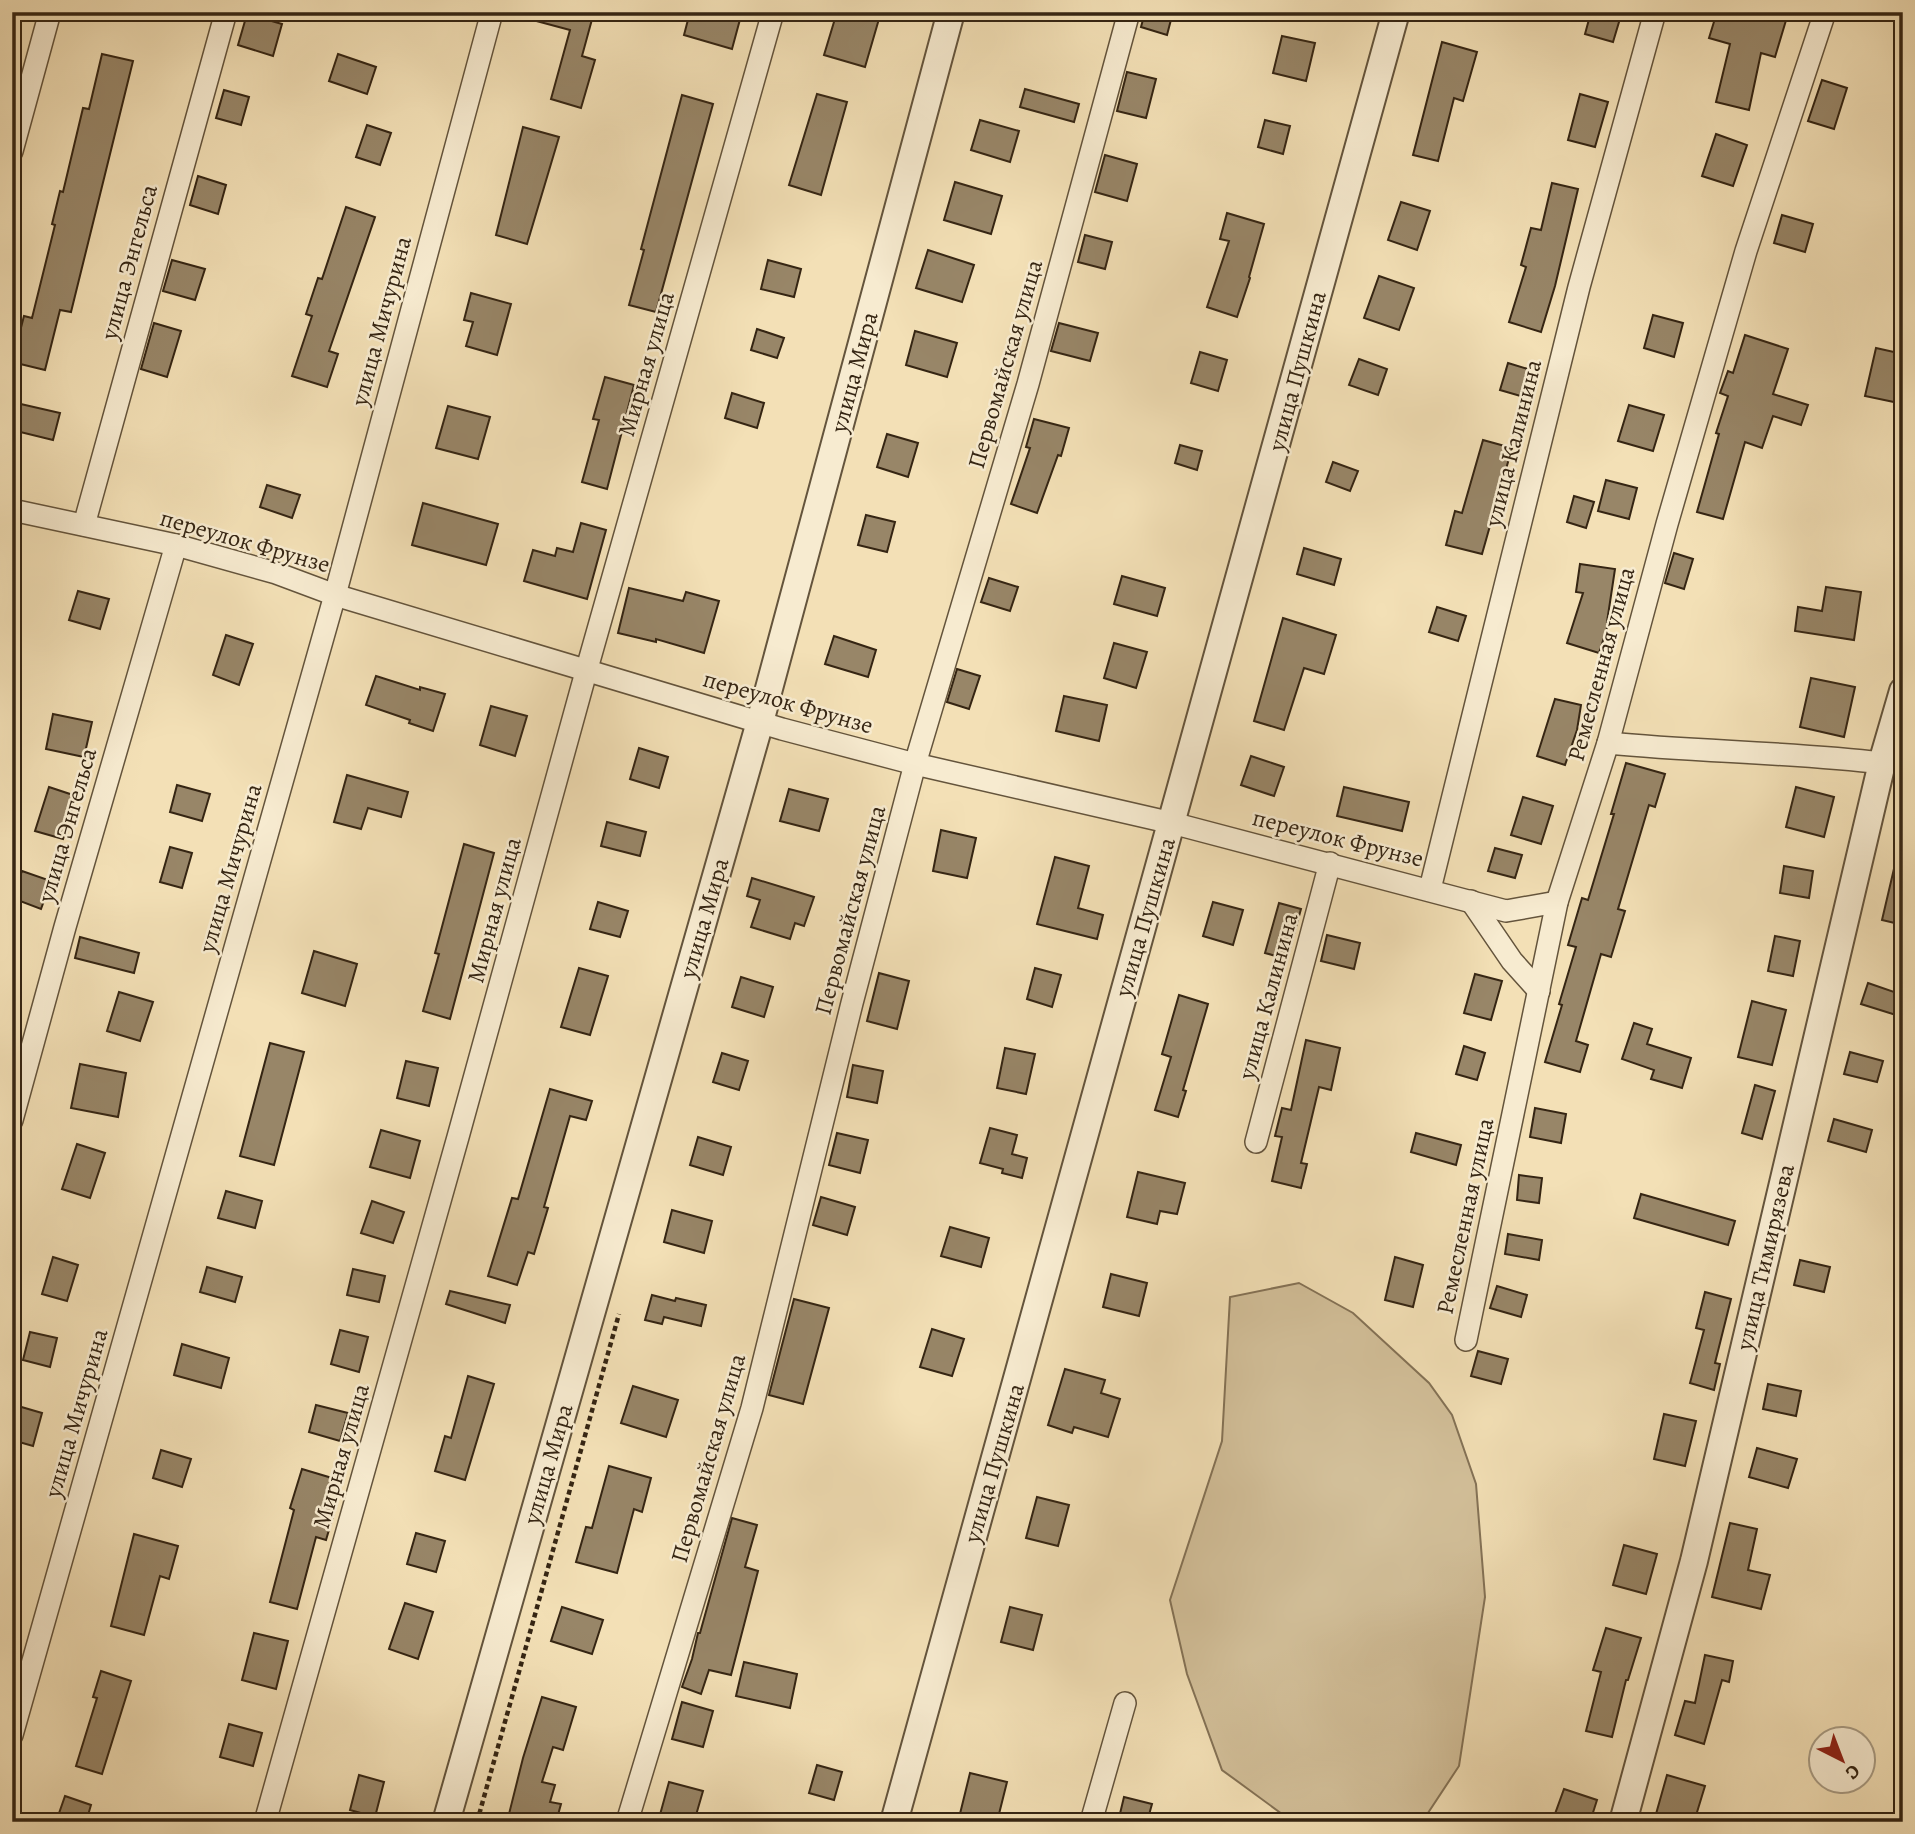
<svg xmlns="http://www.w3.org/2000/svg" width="1915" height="1834" viewBox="0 0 1915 1834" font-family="Alegreya,serif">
<rect width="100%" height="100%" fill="#f3e0b6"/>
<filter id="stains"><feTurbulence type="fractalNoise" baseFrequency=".00286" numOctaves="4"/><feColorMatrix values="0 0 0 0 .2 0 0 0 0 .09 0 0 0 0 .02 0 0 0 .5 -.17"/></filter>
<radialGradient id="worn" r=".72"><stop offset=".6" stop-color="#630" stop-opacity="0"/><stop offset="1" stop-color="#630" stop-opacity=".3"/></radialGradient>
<path fill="#d3c09a" stroke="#847256" stroke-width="2" d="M1299 1283 1353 1313 1429 1383 1452 1415 1476 1484 1485 1597 1459 1766 1422 1822H1293L1222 1770 1187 1674 1170 1600 1222 1441 1230 1297Z"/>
<g fill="#988668" stroke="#352513" stroke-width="2">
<path d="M525 12H594L582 56 595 60 581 108 551 99 570 30 525 18Z"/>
<path d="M690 12H742L732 49 684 35Z"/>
<path d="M837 12H881L865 67 824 55Z"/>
<path d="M1145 12H1173L1167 35 1141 27Z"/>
<path d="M1591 12H1622L1613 42 1585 34Z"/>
<path d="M1717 12H1769L1787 17 1775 57 1761 53 1749 110 1716 102 1730 44 1709 38Z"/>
<path d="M247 14 282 24 273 56 238 45Z"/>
<path d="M1282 36 1315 43 1306 81 1273 73Z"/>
<path d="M1442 42 1477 52 1463 101 1454 98 1438 161 1413 155Z"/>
<path d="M102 54 133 61 71 312 60 310 45 370 12 362 24 316 32 318 55 225 52 224 60 191 63 192 83 108 89 109Z"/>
<path d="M338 54 376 67 367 94 329 81Z"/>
<path d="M1127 72 1156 79 1146 118 1117 111Z"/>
<path d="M1822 80 1847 88 1834 129 1808 121Z"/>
<path d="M1025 89 1079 104 1074 122 1020 107Z"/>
<path d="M224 90 249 97 241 125 216 118Z"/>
<path d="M817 94 847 102 821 195 789 185Z"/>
<path d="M1580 94 1608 102 1595 147 1568 140Z"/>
<path d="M682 95 713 104 656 312 629 305 644 250 641 249Z"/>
<path d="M980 120 1019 131 1010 162 971 150Z"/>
<path d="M1265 120 1290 126 1283 154 1258 147Z"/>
<path d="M367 125 391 133 380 165 356 157Z"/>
<path d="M523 127 559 137 527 244 496 235Z"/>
<path d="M1716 134 1747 145 1733 186 1702 176Z"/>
<path d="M1105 155 1137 164 1127 201 1095 192Z"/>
<path d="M198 176 226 185 218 214 190 205Z"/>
<path d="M955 182 1002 196 991 234 944 220Z"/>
<path d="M1552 183 1578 189 1555 286 1541 332 1509 322 1526 267 1521 265 1531 228 1541 230Z"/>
<path d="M1401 202 1430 211 1417 250 1388 240Z"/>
<path d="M346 207 375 217 329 351 338 354 327 387 292 376 312 316 306 314 318 278 322 279Z"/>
<path d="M1227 213 1264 224 1249 277 1250 278 1237 317 1207 307 1229 241 1220 239Z"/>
<path d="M1782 215 1813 224 1805 252 1774 243Z"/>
<path d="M1085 235 1112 242 1105 269 1078 262Z"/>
<path d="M928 250 974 265 962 302 916 288Z"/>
<path d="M172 260 205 269 195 300 163 291Z"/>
<path d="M768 260 801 269 794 297 761 289Z"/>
<path d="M1379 276 1414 288 1399 330 1364 318Z"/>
<path d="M471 293 511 304 497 355 466 346 473 322 464 320Z"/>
<path d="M1653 315 1683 323 1674 357 1644 348Z"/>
<path d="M154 323 181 331 167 377 141 369Z"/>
<path d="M1059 323 1098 333 1090 361 1051 351Z"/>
<path d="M757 329 784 338 777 358 751 350Z"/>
<path d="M915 331 957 343 947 377 906 365Z"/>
<path d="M1745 335 1788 349 1773 394 1808 405 1801 425 1773 416 1762 448 1745 442 1723 519 1697 512 1719 434 1716 433 1728 396 1720 393 1728 371 1733 373Z"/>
<path d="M1876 348 1903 354 1894 402 1865 396Z"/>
<path d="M1200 352 1227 360 1218 391 1191 383Z"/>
<path d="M1359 359 1387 369 1378 395 1349 385Z"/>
<path d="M1508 363 1531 370 1524 397 1500 390Z"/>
<path d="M605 377 634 385 607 489 582 482 599 420 593 419Z"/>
<path d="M732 393 764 403 757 428 725 418Z"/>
<path d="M12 402 60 413 53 440 12 430Z"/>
<path d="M1629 405 1664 415 1653 451 1618 441Z"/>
<path d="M448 406 490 417 478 459 436 448Z"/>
<path d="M1034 419 1069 428 1061 456 1058 455 1037 513 1011 504 1030 448 1026 447Z"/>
<path d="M887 434 918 443 908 477 877 467Z"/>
<path d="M1483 440 1512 448 1482 554 1446 545 1455 511 1462 513Z"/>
<path d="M1180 445 1202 451 1197 470 1175 463Z"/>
<path d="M1333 462 1358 471 1350 491 1326 482Z"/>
<path d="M1606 480 1637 488 1629 519 1598 511Z"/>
<path d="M267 485 300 495 292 518 260 507Z"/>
<path d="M1574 496 1594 502 1586 528 1567 522Z"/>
<path d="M423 503 498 524 486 565 412 545Z"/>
<path d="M866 515 895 522 887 552 858 545Z"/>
<path d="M581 523 606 530 587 599 524 581 533 550 555 556 557 548 573 552Z"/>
<path d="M1304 548 1341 559 1334 585 1297 574Z"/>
<path d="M1674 553 1693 559 1684 589 1665 583Z"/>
<path d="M1580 564 1615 569 1607 622H1609L1599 653 1567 643 1583 593 1576 592Z"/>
<path d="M1122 576 1165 588 1157 616 1114 604Z"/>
<path d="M989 578 1018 587 1010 611 981 602Z"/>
<path d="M1826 587 1861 592 1854 640 1795 631 1798 607 1822 611Z"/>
<path d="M629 588 683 601 686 592 719 601 704 653 656 639V642L618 633Z"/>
<path d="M78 591 109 599 100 629 69 620Z"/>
<path d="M1437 607 1466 616 1458 641 1429 632Z"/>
<path d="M1283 618 1336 635 1324 674 1304 668 1284 730 1254 721Z"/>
<path d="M226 635 253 644 239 685 213 675Z"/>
<path d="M834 636 876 650 868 677 825 664Z"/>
<path d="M1114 643 1147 652 1136 688 1104 678Z"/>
<path d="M957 669 980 676 969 709 947 702Z"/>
<path d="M376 676 420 690V687L445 694 433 731 409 723 410 720 366 705Z"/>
<path d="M1811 678 1855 687 1844 737 1800 727Z"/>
<path d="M1064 696 1107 705 1099 741 1056 731Z"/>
<path d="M1555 699 1581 705 1577 730 1565 765 1537 756Z"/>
<path d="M491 706 527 716 515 756 480 745Z"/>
<path d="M53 714 92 722 84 757 46 749Z"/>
<path d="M639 748 668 757 659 788 630 779Z"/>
<path d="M1251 756 1284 767 1274 796 1241 785Z"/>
<path d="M1626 763 1665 774 1655 807 1649 805 1618 909 1625 911 1611 957 1601 954 1576 1041 1588 1045 1580 1072 1545 1062 1562 1005 1559 1004 1576 947 1568 945 1582 898 1588 900 1614 814H1611Z"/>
<path d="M347 775 408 792 401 817 368 808 361 829 334 822Z"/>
<path d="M177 785 210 794 202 821 170 812Z"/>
<path d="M49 787 76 796 63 839 35 831Z"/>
<path d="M1344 787 1409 802 1402 831 1337 816Z"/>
<path d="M1796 787 1834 797 1824 837 1786 827Z"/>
<path d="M789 789 828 799 819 831 780 821Z"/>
<path d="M1523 797 1553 806 1541 844 1511 835Z"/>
<path d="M607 822 646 832 640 856 601 846Z"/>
<path d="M941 830 976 838 967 878 933 871Z"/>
<path d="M464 844 494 853 450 1019 423 1011 439 954 435 953Z"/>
<path d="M170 847 192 853 182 888 160 882Z"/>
<path d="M1495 848 1522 855 1515 878 1488 871Z"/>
<path d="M1055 857 1089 866 1078 908 1103 915 1097 939 1037 924Z"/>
<path d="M1896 860 1903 861V925L1882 920Z"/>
<path d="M1784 866 1813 871 1809 898 1780 893Z"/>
<path d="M22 871 51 881 41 909 12 898Z"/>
<path d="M752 878 814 897 804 926 795 923 790 939 751 927 760 900 747 896Z"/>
<path d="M598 902 628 911 620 937 590 929Z"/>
<path d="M1213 902 1243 910 1233 945 1203 936Z"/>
<path d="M1279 903 1301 909 1287 959 1265 953Z"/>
<path d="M1327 935 1360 943 1354 969 1321 961Z"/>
<path d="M1775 936 1800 941 1793 976 1768 971Z"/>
<path d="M80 937 139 953 134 973 75 958Z"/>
<path d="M314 951 357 964 345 1006 302 993Z"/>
<path d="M579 968 608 976 590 1035 561 1027Z"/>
<path d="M1035 968 1061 975 1052 1007 1027 999Z"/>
<path d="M879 973 909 981 897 1029 867 1021Z"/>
<path d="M1475 974 1502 981 1491 1020 1464 1013Z"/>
<path d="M741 977 773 987 764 1017 732 1007Z"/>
<path d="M1868 983 1903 995 1896 1015 1861 1004Z"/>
<path d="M119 992 153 1002 140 1041 107 1031Z"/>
<path d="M1179 995 1208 1004 1183 1090 1186 1091 1178 1117 1155 1110 1171 1057 1162 1054Z"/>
<path d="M1752 1001 1786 1010 1772 1065 1738 1057Z"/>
<path d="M1634 1023 1652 1029 1647 1044 1691 1058 1682 1088 1651 1079 1654 1070 1622 1059Z"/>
<path d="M1306 1040 1340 1048 1331 1090 1319 1087 1301 1163 1307 1164 1301 1188 1272 1181 1282 1137 1275 1136 1282 1108 1291 1110Z"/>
<path d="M270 1043 304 1052 274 1165 240 1156Z"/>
<path d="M1464 1046 1485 1053 1477 1080 1456 1074Z"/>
<path d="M1005 1048 1035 1054 1026 1094 997 1088Z"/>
<path d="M1850 1052 1883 1061 1877 1082 1844 1074Z"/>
<path d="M722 1053 748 1061 739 1090 713 1082Z"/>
<path d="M406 1061 438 1068 429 1106 397 1098Z"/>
<path d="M80 1064 126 1073 118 1117 71 1108Z"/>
<path d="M853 1065 883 1071 877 1103 847 1097Z"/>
<path d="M1755 1085 1775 1091 1762 1139 1742 1133Z"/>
<path d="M550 1089 592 1101 586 1120 570 1116 544 1207 548 1208 534 1254 528 1252 517 1285 488 1276 512 1198 518 1199Z"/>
<path d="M1535 1108 1566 1114 1561 1143 1530 1137Z"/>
<path d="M1834 1119 1872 1130 1866 1152 1828 1141Z"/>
<path d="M990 1128 1017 1135 1012 1154 1027 1158 1022 1178 1002 1173 1003 1169 980 1163Z"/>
<path d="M381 1130 420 1141 410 1178 370 1167Z"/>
<path d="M837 1133 868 1140 860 1173 829 1165Z"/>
<path d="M1416 1133 1461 1145 1456 1165 1411 1152Z"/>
<path d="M698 1137 731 1147 723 1175 690 1165Z"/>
<path d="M77 1144 105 1153 90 1198 62 1189Z"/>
<path d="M1138 1172 1185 1183 1177 1214 1160 1211 1157 1224 1127 1217Z"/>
<path d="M1519 1175 1542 1178 1539 1203 1517 1200Z"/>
<path d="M226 1191 262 1201 255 1228 218 1218Z"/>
<path d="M1641 1194 1735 1221 1728 1245 1634 1218Z"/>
<path d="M821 1197 855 1207 847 1235 813 1225Z"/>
<path d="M372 1201 404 1212 393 1243 361 1233Z"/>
<path d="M672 1210 712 1221 704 1253 664 1242Z"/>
<path d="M950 1227 989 1238 981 1267 941 1256Z"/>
<path d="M1508 1234 1542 1240 1539 1260 1505 1254Z"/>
<path d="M53 1257 78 1265 67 1301 42 1294Z"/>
<path d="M1395 1257 1423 1265 1413 1307 1385 1300Z"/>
<path d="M1800 1260 1830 1267 1824 1292 1794 1285Z"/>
<path d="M207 1267 242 1277 235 1302 200 1292Z"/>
<path d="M353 1269 385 1276 379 1302 347 1295Z"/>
<path d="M1111 1274 1147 1283 1139 1316 1103 1307Z"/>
<path d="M1497 1286 1527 1295 1521 1317 1490 1308Z"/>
<path d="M450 1291 510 1305 505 1323 446 1304Z"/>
<path d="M1705 1292 1731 1299 1715 1363 1720 1364 1714 1390 1690 1383 1704 1330 1696 1328Z"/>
<path d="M652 1295 675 1301 676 1298 706 1305 701 1326 664 1317 662 1324 645 1320Z"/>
<path d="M794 1299 829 1308 803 1404 769 1395Z"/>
<path d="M932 1329 964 1339 952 1376 920 1367Z"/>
<path d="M340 1330 368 1337 359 1372 331 1364Z"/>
<path d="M30 1332 57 1338 50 1367 23 1360Z"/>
<path d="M182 1344 229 1358 221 1388 174 1375Z"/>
<path d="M1478 1351 1508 1359 1501 1384 1471 1376Z"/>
<path d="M1065 1369 1105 1380 1101 1393 1120 1399 1108 1437 1074 1427 1072 1433 1048 1425Z"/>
<path d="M468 1376 494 1384 465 1480 435 1471 445 1436 451 1438Z"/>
<path d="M1768 1384 1801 1391 1796 1416 1763 1409Z"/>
<path d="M633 1386 678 1400 666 1437 621 1423Z"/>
<path d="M316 1405 348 1413 340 1441 309 1432Z"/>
<path d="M18 1406 42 1413 33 1446 12 1440V1424Z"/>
<path d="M1664 1414 1696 1421 1685 1466 1654 1459Z"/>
<path d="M1757 1448 1797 1459 1788 1488 1749 1477Z"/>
<path d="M161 1450 191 1459 182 1487 153 1478Z"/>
<path d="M609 1466 651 1478 642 1512 634 1509 617 1573 576 1562 586 1527 592 1528Z"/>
<path d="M302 1469 332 1478 325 1503 336 1506 326 1540 316 1537 297 1609 270 1602 294 1510 290 1508Z"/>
<path d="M1037 1497 1069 1505 1058 1546 1026 1538Z"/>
<path d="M732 1518 757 1525 745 1567 758 1571 731 1675 709 1670 701 1694 682 1687 692 1659 698 1633H700Z"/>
<path d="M1730 1523 1757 1529 1748 1570 1770 1575 1761 1609 1712 1597Z"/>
<path d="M416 1533 445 1541 436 1572 407 1564Z"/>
<path d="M134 1534 178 1546 169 1579 160 1576 144 1635 111 1626Z"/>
<path d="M1624 1545 1657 1554 1646 1594 1613 1585Z"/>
<path d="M405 1603 433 1612 418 1659 389 1649Z"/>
<path d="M562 1607 603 1620 592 1654 551 1641Z"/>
<path d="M1010 1607 1042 1615 1033 1650 1001 1642Z"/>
<path d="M1606 1628 1641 1638 1628 1680H1626L1612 1737 1586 1731 1601 1672 1593 1670Z"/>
<path d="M254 1633 288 1641 276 1689 242 1680Z"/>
<path d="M1705 1655 1733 1661 1729 1682 1722 1680 1704 1744 1675 1735 1685 1701 1695 1703Z"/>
<path d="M744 1662 797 1674 790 1708 736 1696Z"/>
<path d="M101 1671 131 1681 102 1774 76 1766 97 1698 93 1697Z"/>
<path d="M542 1697 576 1707 563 1750 553 1747 542 1782 555 1785 550 1802 561 1804 556 1822H507L523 1758Z"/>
<path d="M682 1702 713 1711 703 1747 672 1739Z"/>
<path d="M229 1724 262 1733 253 1766 220 1757Z"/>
<path d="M817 1765 842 1772 834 1800 809 1793Z"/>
<path d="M970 1773 1007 1782 997 1822H958Z"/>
<path d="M359 1775 384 1782 375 1817 350 1810Z"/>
<path d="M1667 1775 1705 1786 1694 1822H1684L1656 1814Z"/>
<path d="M669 1782 703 1791 694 1822H658Z"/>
<path d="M1564 1789 1597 1800 1590 1822H1579L1555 1814Z"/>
<path d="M65 1796 91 1805 86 1822H56Z"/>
<path d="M1124 1797 1152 1804 1147 1822H1118Z"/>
</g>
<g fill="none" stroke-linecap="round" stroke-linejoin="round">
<defs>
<g id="minor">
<path d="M12 151 50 12"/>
<path d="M12 510 176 545 276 573 335 595 782 729 915 764 1172 823 1506 911 1557 902"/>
<path d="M84 525 226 12"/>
<path d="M1608 743C1699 752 1791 752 1882 763"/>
<path d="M1430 889 1579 287 1655 12"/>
<path d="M1471 901 1512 961 1539 991"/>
<path d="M12 1120 65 927 176 545"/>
<path d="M1256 1142 1330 863"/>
<path d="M1466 1340 1557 902 1608 743 1667 524 1746 251 1825 12"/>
<path d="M12 1735 335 595 492 12"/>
<path d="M265 1822 458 1137 586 672 773 12"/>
<path d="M627 1822 752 1408 852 1003 915 764 1028 384 1129 12"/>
<path d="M1091 1822 1125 1703"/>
</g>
<g id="tertiary">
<path d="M446 1822 760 722 951 12"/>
<path d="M894 1822 1396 12"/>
<path d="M1623 1822 1694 1561 1882 763 1903 691"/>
</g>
</defs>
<use href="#minor" stroke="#64543c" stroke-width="24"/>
<use href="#tertiary" stroke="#64543c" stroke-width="30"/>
<path stroke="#352513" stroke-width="4.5" stroke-dasharray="5 3.5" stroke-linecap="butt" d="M477 1822 619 1314"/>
<use href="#minor" stroke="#f7ebd0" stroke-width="21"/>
<use href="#tertiary" stroke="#f7ebd0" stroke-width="26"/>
</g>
<g text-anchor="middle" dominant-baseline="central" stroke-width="5" stroke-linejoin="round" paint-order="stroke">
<g font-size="24" fill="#352513" stroke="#f7ebd0">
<text transform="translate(129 262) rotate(-75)">улица Энгельса</text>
<text transform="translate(381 321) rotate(-75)">улица Мичурина</text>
<text transform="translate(646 364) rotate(-74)">Мирная улица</text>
<text transform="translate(1005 364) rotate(-74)">Первомайская улица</text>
<text transform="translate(1297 371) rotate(-75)">улица Пушкина</text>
<text transform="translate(854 372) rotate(-75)">улица Мира</text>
<text transform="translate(1513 443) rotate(-76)">улица Калинина</text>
<text transform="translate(245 541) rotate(16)">переулок Фрунзе</text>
<text transform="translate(1601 664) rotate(-75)">Ремесленная улица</text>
<text transform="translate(788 702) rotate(16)">переулок Фрунзе</text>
<text transform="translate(67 825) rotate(-74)">улица Энгельса</text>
<text transform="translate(1338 838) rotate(14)">переулок Фрунзе</text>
<text transform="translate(230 868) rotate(-74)">улица Мичурина</text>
<text transform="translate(494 910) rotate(-75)">Мирная улица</text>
<text transform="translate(850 910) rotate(-75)">Первомайская улица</text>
<text transform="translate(1145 917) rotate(-74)">улица Пушкина</text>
<text transform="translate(704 918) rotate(-74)">улица Мира</text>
<text transform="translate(1268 996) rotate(-75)">улица Калинина</text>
<text transform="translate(1465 1216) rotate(-78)">Ремесленная улица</text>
<text transform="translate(1765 1257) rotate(-77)">улица Тимирязева</text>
<text transform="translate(76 1413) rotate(-74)">улица Мичурина</text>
<text transform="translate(341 1456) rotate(-74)">Мирная улица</text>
<text transform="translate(708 1458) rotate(-74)">Первомайская улица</text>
<text transform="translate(994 1463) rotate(-74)">улица Пушкина</text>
<text transform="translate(548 1464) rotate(-74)">улица Мира</text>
</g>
</g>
<rect width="1915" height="1834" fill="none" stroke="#f3e0b6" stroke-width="42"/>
<rect x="14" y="14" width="1887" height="1806" fill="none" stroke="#352513" stroke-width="3.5"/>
<rect x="21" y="21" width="1873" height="1792" fill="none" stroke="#352513" stroke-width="2"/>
<g transform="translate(1842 1760) rotate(138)"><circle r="33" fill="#f7ebd0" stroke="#a99c84" stroke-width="2"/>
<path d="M0-5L12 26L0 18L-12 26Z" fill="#8f2418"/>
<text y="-10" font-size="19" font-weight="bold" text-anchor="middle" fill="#352513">С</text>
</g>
<rect width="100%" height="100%" filter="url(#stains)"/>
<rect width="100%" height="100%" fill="url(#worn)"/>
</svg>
